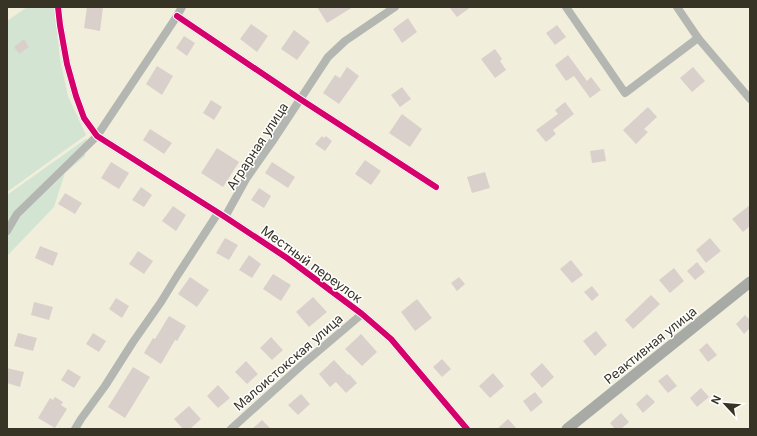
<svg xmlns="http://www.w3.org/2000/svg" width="757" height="436" viewBox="0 0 757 436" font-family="Inter,sans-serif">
<rect width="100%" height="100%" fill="#f2eedc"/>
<g fill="#d4e4d2">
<path d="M27 7H54L60 59 68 96 86 135 7 192V21Z"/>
<path d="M87 138 85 156 65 173 54 207 7 256V195Z"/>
</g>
<g fill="#d9d0cc">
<path d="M87 7H103L100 31 84 28Z"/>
<path d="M317 7H353L327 23Z"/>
<path d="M449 7H471L457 17Z"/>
<path d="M408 18 417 32 402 43 393 29Z"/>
<path d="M251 24 268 36 257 52 240 39Z"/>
<path d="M557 25 566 37 555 45 546 33Z"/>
<path d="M294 30 310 42 297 60 281 49Z"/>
<path d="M184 36 195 43 187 56 176 48Z"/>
<path d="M24 39 29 47 19 54 14 47Z"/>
<path d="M495 49 502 59 500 61 506 70 495 78 481 59Z"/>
<path d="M568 55 587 81 591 77 601 90 590 98 574 76 566 81 555 65Z"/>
<path d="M157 66 173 76 162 95 146 84Z"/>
<path d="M347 67 359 76 339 104 323 93 335 75 340 78Z"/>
<path d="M693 67 705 81 692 92 680 78Z"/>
<path d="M402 87 411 99 400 107 391 95Z"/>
<path d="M211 100 222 107 214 120 203 113Z"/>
<path d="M565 102 574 114 553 130 556 134 546 142 536 130 558 114 555 110Z"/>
<path d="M648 107 657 117 644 129 648 132 636 144 623 130Z"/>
<path d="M402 114 422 129 410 147 389 133Z"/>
<path d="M150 129 172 143 164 154 143 140Z"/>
<path d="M322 136 324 138 326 136 332 141 325 151 315 144Z"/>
<path d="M217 148 239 162 223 187 201 173Z"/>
<path d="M604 149 606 161 592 163 590 151Z"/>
<path d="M365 160 381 171 371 185 355 174Z"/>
<path d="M111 162 129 173 119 189 101 178Z"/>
<path d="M272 162 295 177 288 188 265 173Z"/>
<path d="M485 172 490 188 472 193 467 177Z"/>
<path d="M141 187 152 195 144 207 132 200Z"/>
<path d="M259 188 271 196 264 208 251 200Z"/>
<path d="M65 193 82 203 75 214 58 204Z"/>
<path d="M750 205V226L743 232 732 219Z"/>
<path d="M173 206 186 215 176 231 162 221Z"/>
<path d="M225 238 238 245 229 260 216 253Z"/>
<path d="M710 238 721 251 706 263 696 250Z"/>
<path d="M40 246 58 253 53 266 35 258Z"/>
<path d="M138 251 153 261 144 274 129 264Z"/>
<path d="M249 255 261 264 252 278 239 270Z"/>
<path d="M571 260 583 275 572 283 560 269Z"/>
<path d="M697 262 705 272 695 280 687 271Z"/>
<path d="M674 268 684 281 670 293 659 280Z"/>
<path d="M273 274 291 285 281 301 263 289Z"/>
<path d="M190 277 209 290 197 307 178 294Z"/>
<path d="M459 277 465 284 457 291 451 283Z"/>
<path d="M592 286 599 295 592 301 584 292Z"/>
<path d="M651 295 660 304 633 329 625 320Z"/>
<path d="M313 297 327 312 309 327 296 312Z"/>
<path d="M116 298 129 306 122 318 109 309Z"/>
<path d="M417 299 432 318 415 331 401 312Z"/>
<path d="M34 302 53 307 49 320 31 315Z"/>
<path d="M745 315 750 320V328L744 334 736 324Z"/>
<path d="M169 316 186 326 177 341 175 340 161 364 144 353 153 338 155 339Z"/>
<path d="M596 331 607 345 595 356 583 341Z"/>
<path d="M18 333 37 338 33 351 14 346Z"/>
<path d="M93 333 106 341 99 352 86 344Z"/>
<path d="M361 334 377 352 362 366 345 349Z"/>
<path d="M271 337 283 350 272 360 260 348Z"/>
<path d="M707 343 717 355 708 362 699 350Z"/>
<path d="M442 359 451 369 442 377 433 367Z"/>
<path d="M334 360 348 375 349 374 357 383 346 393 336 382 330 387 319 374Z"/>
<path d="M246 361 258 374 247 384 235 372Z"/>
<path d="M542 363 554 377 542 388 530 374Z"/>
<path d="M133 367 150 377 125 418 108 407Z"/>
<path d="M7 368 24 372 20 387 7 383Z"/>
<path d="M68 369 81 377 74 388 61 380Z"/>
<path d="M493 373 504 386 490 398 479 386Z"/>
<path d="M667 374 677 386 668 393 658 381Z"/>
<path d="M218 385 230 398 218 408 207 396Z"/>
<path d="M701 388 709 397 697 407 690 398Z"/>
<path d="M535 392 543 402 531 412 523 401Z"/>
<path d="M301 394 310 404 298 415 288 405Z"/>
<path d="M647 394 655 402 643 413 636 404Z"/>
<path d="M55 397 63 402 61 405 67 409 55 428 38 418 50 398 53 400Z"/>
<path d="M189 406 201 419 190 429H183L174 419Z"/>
<path d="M621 413 629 422 621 429H615L610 423Z"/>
<path d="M508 419 517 429H497Z"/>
<path d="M262 420 271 429H252Z"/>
</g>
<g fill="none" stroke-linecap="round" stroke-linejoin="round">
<g stroke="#b4b7b1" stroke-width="8">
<path d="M58 7 60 25 67 64 76 96 84 118 97 136 225 217 287 258 362 314 391 339 467 429"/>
<path d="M566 7 625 93 698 38"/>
<path d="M677 7 698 38 750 99"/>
<path d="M177 16 300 99 436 187"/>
<path d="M225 217 246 179 272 142 328 57 345 41 395 7"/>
<path d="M7 231 17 214 97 136 177 16 182 7"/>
<path d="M75 429 81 419 105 386 133 342 161 302 177 276 218 213"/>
<path d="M231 429 303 364 362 314"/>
</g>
<path stroke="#a8aba5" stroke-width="11" d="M567 429 750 282"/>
<defs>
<g id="cycleway">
<path d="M58 7 60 25 67 64 76 96 84 118 97 136 225 217 287 258 362 314 391 339 467 429"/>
<path d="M177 16 300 99 436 187"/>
</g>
</defs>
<use href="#cycleway" stroke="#fff" stroke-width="8"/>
<use href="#cycleway" stroke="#d6006c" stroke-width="6"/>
</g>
<g text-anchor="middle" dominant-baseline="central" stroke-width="3" stroke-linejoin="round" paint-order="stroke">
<g font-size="13" fill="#373426" stroke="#fff">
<text transform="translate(257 146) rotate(-57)">Аграрная улица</text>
<text transform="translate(312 264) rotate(36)">Местный переулок</text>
<text transform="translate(650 345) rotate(-39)">Реактивная улица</text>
<text transform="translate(288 362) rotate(-41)">Малоистокская улица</text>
</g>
</g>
<rect width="757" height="436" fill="none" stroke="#373426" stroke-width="16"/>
<g transform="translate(725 404) rotate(296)" stroke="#ffffff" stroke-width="3" paint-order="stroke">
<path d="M0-3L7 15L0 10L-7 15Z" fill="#373426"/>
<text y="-6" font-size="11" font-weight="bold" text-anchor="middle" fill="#373426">N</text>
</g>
</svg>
